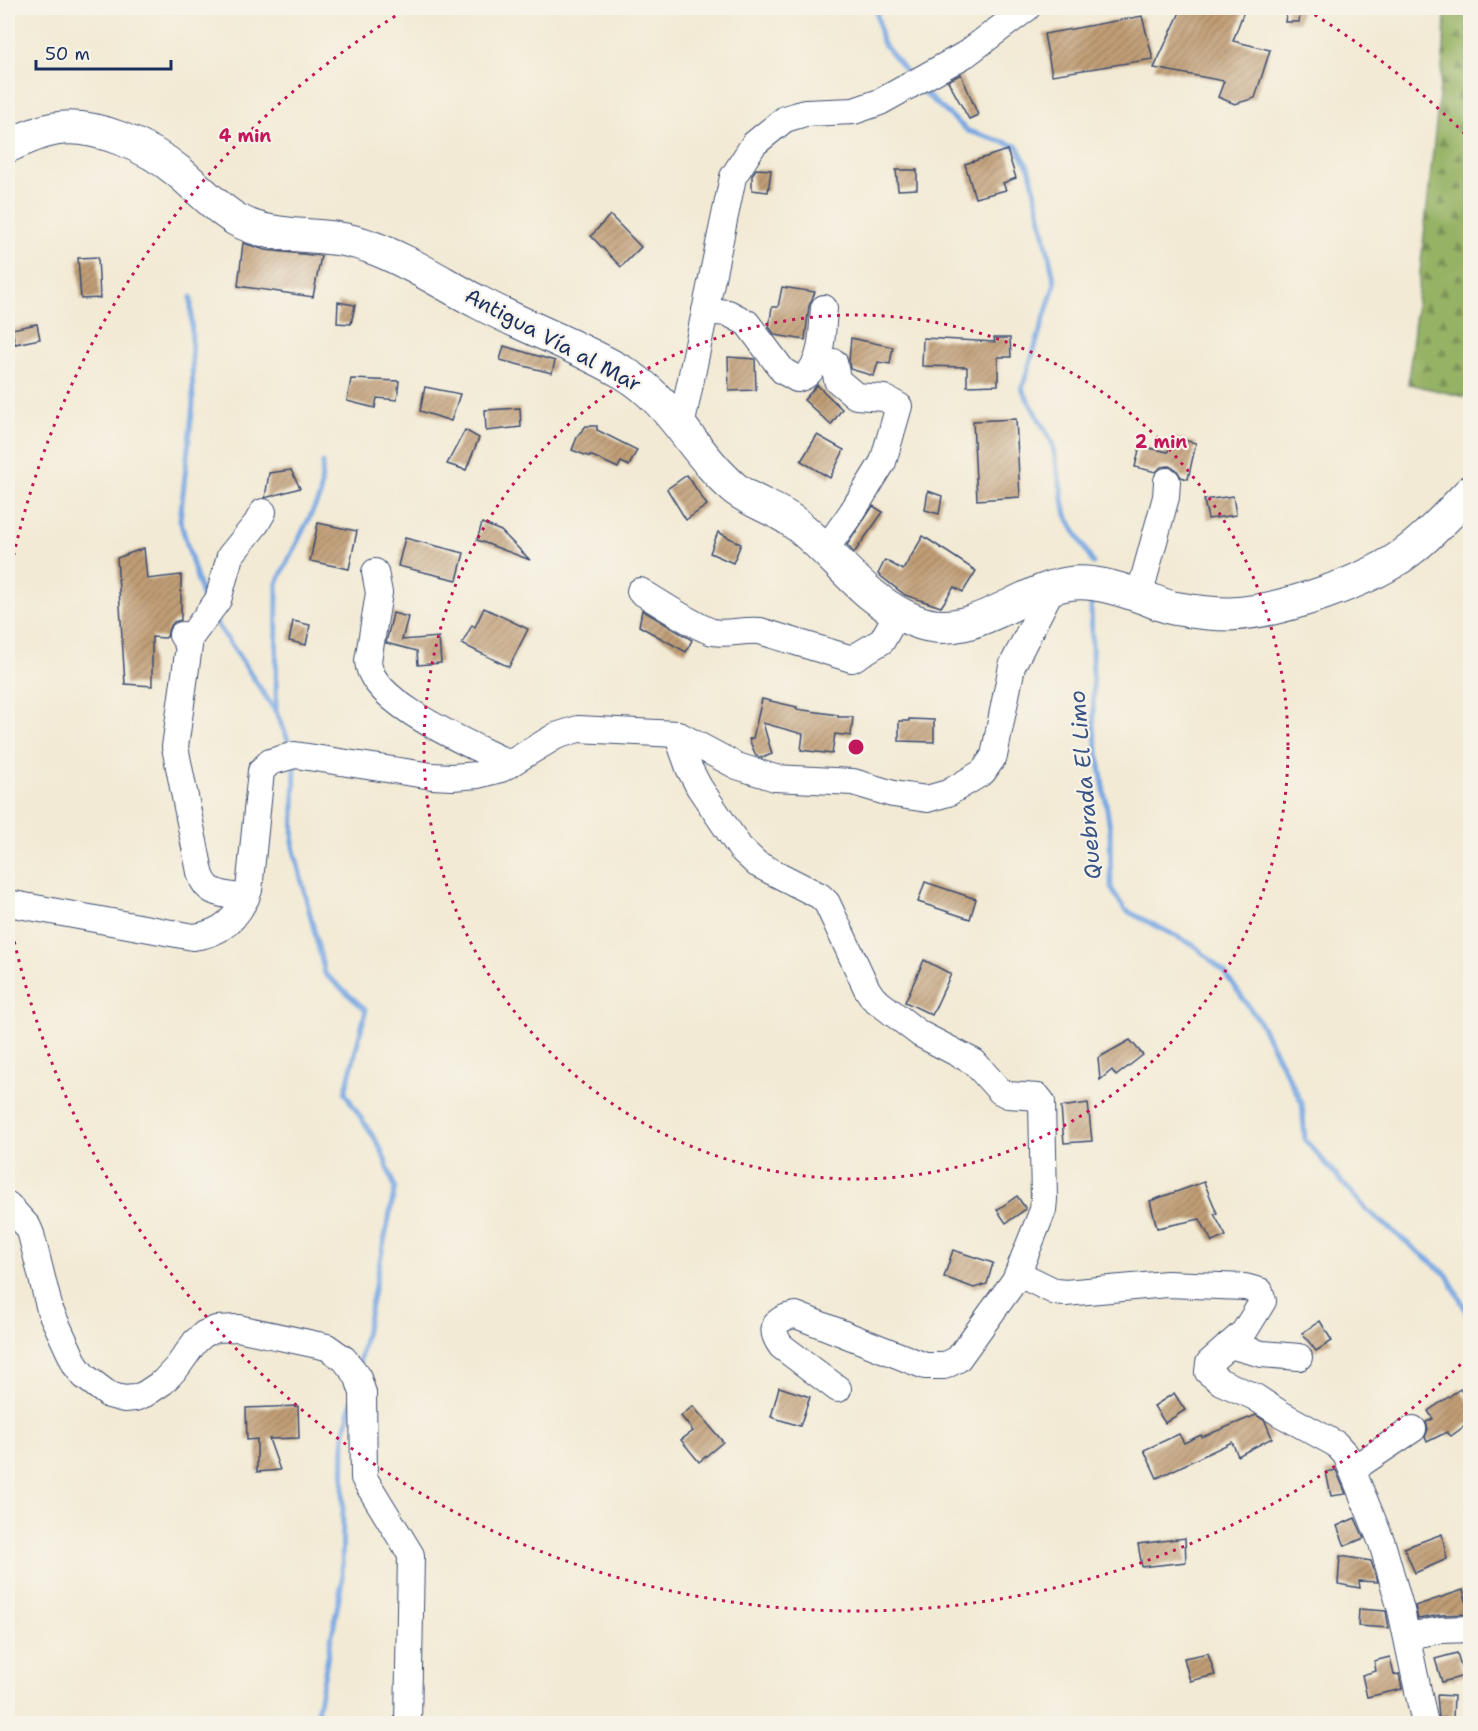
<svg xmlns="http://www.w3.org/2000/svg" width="1478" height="1731" viewBox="0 0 1478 1731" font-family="'Shantell Sans',sans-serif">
<defs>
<pattern id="forest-firs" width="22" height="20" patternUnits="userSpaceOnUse" patternTransform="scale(1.5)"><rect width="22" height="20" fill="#96b265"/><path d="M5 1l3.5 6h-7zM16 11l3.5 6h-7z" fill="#7a9156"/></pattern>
<pattern id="building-hatch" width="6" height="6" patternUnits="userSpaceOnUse" patternTransform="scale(1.5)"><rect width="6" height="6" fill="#c19e76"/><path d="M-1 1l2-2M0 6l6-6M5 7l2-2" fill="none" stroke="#9c8164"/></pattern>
</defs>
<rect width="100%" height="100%" fill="#f7f3e8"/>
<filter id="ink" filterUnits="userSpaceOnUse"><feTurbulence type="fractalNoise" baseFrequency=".0167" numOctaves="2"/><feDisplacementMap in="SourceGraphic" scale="12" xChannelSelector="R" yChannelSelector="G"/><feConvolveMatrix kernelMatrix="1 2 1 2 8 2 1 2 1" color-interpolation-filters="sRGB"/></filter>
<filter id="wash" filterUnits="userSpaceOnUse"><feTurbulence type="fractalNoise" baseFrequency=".008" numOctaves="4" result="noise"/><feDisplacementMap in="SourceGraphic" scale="24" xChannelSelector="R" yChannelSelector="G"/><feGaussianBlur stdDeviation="1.35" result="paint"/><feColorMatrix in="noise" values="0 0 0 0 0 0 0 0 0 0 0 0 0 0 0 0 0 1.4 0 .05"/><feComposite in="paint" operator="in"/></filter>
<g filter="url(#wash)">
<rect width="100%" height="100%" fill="#f2ead4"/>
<path fill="url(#forest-firs)" stroke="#587062" stroke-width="1.5" d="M1445 8H1470V398L1408 384 1444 49Z"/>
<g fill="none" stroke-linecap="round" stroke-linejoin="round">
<g stroke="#77a7e2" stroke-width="5">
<path d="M876 8 882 42 910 76"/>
<path d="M920 89 968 131 1017 146 1030 170 1055 283 1022 389 1052 442 1066 515 1093 563"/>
<path d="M191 297 193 404 180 520 205 606"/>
<path d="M1091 603 1094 729 1110 828 1111 888 1125 910 1195 946 1224 972 1259 1021 1302 1103 1305 1140 1367 1210 1447 1275 1470 1318"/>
<path d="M214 619 276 712 292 749"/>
<path d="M276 712 277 583 320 496 323 463"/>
<path d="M295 764 293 846 325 974 366 1010 345 1093 381 1149 395 1188 359 1364"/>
<path d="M315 1724 342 1582 344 1437 352 1400"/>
</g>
</g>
<g id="blocks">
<g fill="url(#building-hatch)">
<path d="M1182 8H1245L1233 41 1270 50 1255 98 1235 104 1218 97 1224 81 1154 68Z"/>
<path d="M1287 8H1301L1299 22H1285Z"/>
<path d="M1142 16 1153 59 1052 75 1044 34Z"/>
<path d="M961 74 978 115 969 119 948 81Z"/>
<path d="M1007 150 1016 178 1003 183 1006 190 975 198 965 164Z"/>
<path d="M756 169 771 170 768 192 752 190V175Z"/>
<path d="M896 170H917V189L898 190Z"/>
<path d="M610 215 641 247 621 267 591 236Z"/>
<path d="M243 243 265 250 321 256 313 297 238 286Z"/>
<path d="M98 257 100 298 81 299 78 258Z"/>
<path d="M782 287 815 292 809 306 805 340 775 335 769 327 772 307H778Z"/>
<path d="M338 302 355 305 351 324 337 323Z"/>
<path d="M37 324 40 339 15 344 12 329Z"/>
<path d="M851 338 893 347 890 364 878 362 874 376 850 369 849 361Z"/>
<path d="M923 338 995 342 994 338H1010L1011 357H998V385L967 386V367L922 366Z"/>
<path d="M504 346 555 361 552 373 500 360Z"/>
<path d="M728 357 755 359 756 390 729 391Z"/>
<path d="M351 379 399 381 397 400 377 398 375 408 347 401Z"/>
<path d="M817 385 842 409 831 425 804 400Z"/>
<path d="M425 387 460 394 451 421 420 411Z"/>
<path d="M520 408 521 427 486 431 485 410Z"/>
<path d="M1016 419 1020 497 977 500 973 421Z"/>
<path d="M586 426H597V430L637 450 629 466 621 462 618 468 590 455V457L572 450 578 435Z"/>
<path d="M465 430 479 438 466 470 447 464Z"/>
<path d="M817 435 844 450 830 478 801 461Z"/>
<path d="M1171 437 1196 443 1188 479 1181 477 1176 469 1169 466 1161 467 1156 472 1135 467 1140 446 1168 452Z"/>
<path d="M291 470 300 488 265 498 269 473Z"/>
<path d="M687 475 707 505 686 520 667 489Z"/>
<path d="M928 491 942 496 939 514 925 510Z"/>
<path d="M1233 496 1236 515 1208 519 1204 500Z"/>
<path d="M873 506 883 512 854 553 847 545Z"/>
<path d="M318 523 357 531 349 569 310 561Z"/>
<path d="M482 523 501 531 530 560 477 540Z"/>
<path d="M718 532 741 544 733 563 710 553Z"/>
<path d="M923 536 976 571 963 592 954 587 941 607 905 595 878 574 885 560 903 570Z"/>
<path d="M405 538 464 553 457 580 398 566Z"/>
<path d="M144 548 147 579 181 575V620L174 622 169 628 167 637 165 638 152 637V686L125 684 117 558Z"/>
<path d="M484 608 528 629 509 667 462 644 472 625 475 627Z"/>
<path d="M642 610 692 640 686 652 639 626Z"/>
<path d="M393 613 408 617 402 640 439 637 441 663 418 665 417 651 386 643Z"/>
<path d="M293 621 310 625 306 645 289 641Z"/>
<path d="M762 699 797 707 796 709 838 715V717H853L851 736 835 734 832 754 801 750 803 734 763 723 772 754 762 758 756 756 749 739 753 738Z"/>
<path d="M909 719 934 720V742L899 741V721H909Z"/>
<path d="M925 882 976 899 970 919 918 902Z"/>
<path d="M924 960 951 974 932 1015 905 1002Z"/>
<path d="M1130 1040 1143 1055 1116 1076 1112 1070 1100 1080 1098 1058Z"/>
<path d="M1088 1103 1092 1141 1064 1143 1061 1107Z"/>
<path d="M1204 1182 1217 1213 1214 1214 1226 1236 1212 1242 1200 1219 1157 1228 1150 1201Z"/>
<path d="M1017 1196 1026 1209 1006 1223 997 1210Z"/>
<path d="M953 1250 993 1263 987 1284 974 1288 944 1277Z"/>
<path d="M1320 1321 1332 1341 1316 1351 1302 1333Z"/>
<path d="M779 1387 810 1397 800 1426 771 1417Z"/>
<path d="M1460 1389 1470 1404V1422L1451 1436 1447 1432 1427 1442 1425 1437 1428 1429 1426 1422 1433 1419 1428 1411Z"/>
<path d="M1174 1393 1185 1410 1165 1423 1154 1406Z"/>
<path d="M298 1406 299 1438 269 1439 280 1470 257 1472V1439L247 1440 246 1408Z"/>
<path d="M693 1406 723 1442 699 1462 681 1440 693 1431 681 1416Z"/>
<path d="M1256 1415 1265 1421 1272 1438 1238 1456 1232 1442 1157 1478 1144 1450 1179 1434 1184 1443 1201 1435 1202 1437Z"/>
<path d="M1336 1470 1346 1494 1331 1496 1326 1472Z"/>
<path d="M1355 1518 1364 1538 1345 1546 1337 1526Z"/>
<path d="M1442 1534 1447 1559 1415 1573 1404 1548Z"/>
<path d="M1185 1538 1186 1562 1142 1567 1138 1544Z"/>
<path d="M1340 1556 1371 1561 1378 1582 1359 1581 1360 1588 1338 1584Z"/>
<path d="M1463 1590 1470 1614 1440 1615 1418 1619 1415 1606Z"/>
<path d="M1359 1609 1386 1611 1389 1628 1358 1626Z"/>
<path d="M1208 1653 1215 1675 1190 1681 1184 1658Z"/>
<path d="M1457 1653 1464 1676 1442 1682 1435 1659Z"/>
<path d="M1390 1657 1394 1675 1399 1674 1402 1689 1367 1697 1362 1675 1376 1671 1374 1661Z"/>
<path d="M1437 1695 1454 1696 1453 1718H1439Z"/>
</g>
</g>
</g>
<g filter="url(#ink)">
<use href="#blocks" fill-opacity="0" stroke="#3b4b70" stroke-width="1.5"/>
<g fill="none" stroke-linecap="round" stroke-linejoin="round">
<defs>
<g id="minor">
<path d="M705 311 728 313 747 323 783 371 797 379C824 373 822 330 824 308"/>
<path d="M681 427 733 177 754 144 785 119 805 113 854 111 880 102 966 54 1027 8"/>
<path d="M825 550 852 512 883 462 899 406 884 398 856 396 837 380 834 362"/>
<path d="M375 572 379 593 368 661C370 704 475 746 510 764"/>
<path d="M640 591C655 600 699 629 713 632 729 635 744 629 760 631L852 659 882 641 898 612"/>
<path d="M1139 596 1166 497 1167 481"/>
<path d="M182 635 189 646 175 747 200 872C206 896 224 894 246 898"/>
<path d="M187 642 218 600 230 556 256 524 263 512"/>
<path d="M677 734 689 768 699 787 740 848 757 864 820 896 827 903 867 989 873 998 920 1034 974 1062 1000 1091 1008 1095 1038 1097 1042 1102 1044 1199 1043 1210 1015 1280 958 1359 944 1366H925L796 1315C775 1318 768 1328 781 1346L838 1389"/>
<path d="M8 903 193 937C223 934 239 917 249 890L261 771 270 762 295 755 432 776 452 777 478 775 501 769 556 736 578 729 677 734 737 766 775 778 853 782 893 794 927 799 948 793 983 772 994 756 1012 666 1053 586"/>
<path d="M8 1205 28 1227 31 1234 50 1310 76 1366 84 1376 109 1395 124 1399 135 1398 145 1394 163 1382 178 1366 195 1342 204 1334 216 1329 238 1328 327 1347 344 1359 357 1375 363 1393 364 1478 411 1555 408 1724"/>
<path d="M1019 1274 1056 1292 1065 1293 1167 1284 1245 1287 1260 1291 1263 1301 1244 1332 1209 1363 1208 1372 1221 1382 1255 1397 1281 1414 1336 1444 1346 1455 1382 1543 1401 1610 1425 1724"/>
<path d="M1229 1345 1262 1354 1299 1357"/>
<path d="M1353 1469 1413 1429"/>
<path d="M1407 1636 1441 1630 1470 1629"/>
</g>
<path id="major" d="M8 146C23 139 39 132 55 129 94 122 149 147 179 172 198 188 215 207 237 220 277 242 326 230 368 246 408 260 443 284 480 303 527 328 578 346 624 373 672 401 693 453 734 488 751 502 774 508 792 521 836 553 861 599 915 621 971 644 1020 588 1074 583 1097 581 1126 591 1148 599 1158 603 1168 608 1179 609 1196 612 1213 614 1230 614 1279 612 1372 581 1410 550 1432 533 1451 512 1470 492"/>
</defs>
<use href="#minor" stroke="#3b4b70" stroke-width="28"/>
<use href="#major" stroke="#3b4b70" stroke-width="35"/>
<use href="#minor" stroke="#fff" stroke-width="26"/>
<use href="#major" stroke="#fff" stroke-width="33"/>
</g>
</g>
<g fill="none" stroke="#c2185b" stroke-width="3" stroke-dasharray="3 6">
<circle cx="856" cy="747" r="432"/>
<path d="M1467 1358A864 864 0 0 1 8 912M8 582A864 864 0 0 1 405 10M1307 10A864 864 0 0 1 1467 136"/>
</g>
<g text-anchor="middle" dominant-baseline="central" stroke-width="4.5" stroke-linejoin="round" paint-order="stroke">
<g font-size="21" fill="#1b2f5e" stroke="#f7f3e8">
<text transform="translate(553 340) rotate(28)">Antigua Vía al Mar</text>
</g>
<g font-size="22" font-style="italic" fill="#375386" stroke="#f7f3e8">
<text transform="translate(1085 785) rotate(-95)">Quebrada El Limo</text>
</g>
</g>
<circle cx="856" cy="747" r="9" fill="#c2185b" stroke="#f7f3e8" stroke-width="3"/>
<g font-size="18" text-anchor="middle" font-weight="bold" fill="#c2185b" stroke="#f7f3e8" stroke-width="4.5" stroke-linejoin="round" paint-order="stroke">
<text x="245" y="142">4 min</text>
<text x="1161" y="448">2 min</text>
</g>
<rect width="1478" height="1731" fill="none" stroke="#f7f3e8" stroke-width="30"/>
<path d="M36 60v9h135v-9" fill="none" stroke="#1b2f5e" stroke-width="3"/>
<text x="45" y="60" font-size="18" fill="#1b2f5e" stroke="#f7f3e8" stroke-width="4.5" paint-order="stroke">50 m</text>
</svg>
